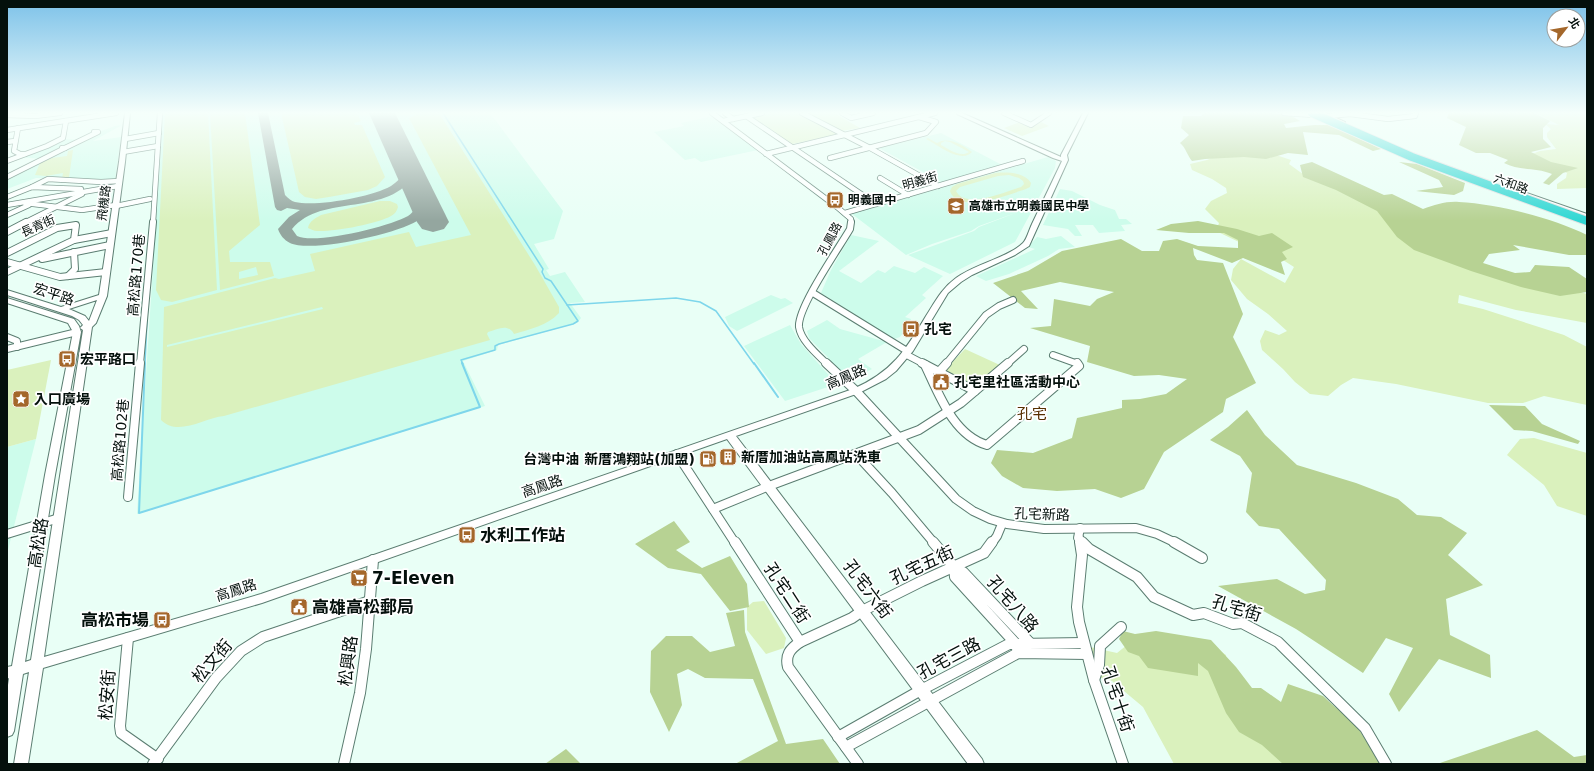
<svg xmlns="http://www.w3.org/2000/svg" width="1594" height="771" viewBox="0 0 1594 771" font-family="'DejaVu Sans','Noto Sans TC',sans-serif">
<rect width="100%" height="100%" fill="#e9fff6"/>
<g fill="#cdfceb">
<path d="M163 113H490L563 211 554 239 534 244 549 269 546 270 550 276 565 272 585 302 570 303 581 318 577 323 498 345 497 350 463 361 485 406 137 514Z"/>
<path d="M713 116 758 150 701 162 695 158 685 160 654 132 684 126 681 123Z"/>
<path d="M122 125 93 141 121 137 115 180 36 178 7 189V178L104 130 115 126Z"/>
<path d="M941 133 1002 165 943 183 879 148Z"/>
<path d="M62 139 81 140 41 159 20 157Z"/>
<path d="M1048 157 1056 161 1055 168 1015 242 950 274 908 255 974 231 979 227 1018 212 979 226 971 231 932 244 906 255 852 214Z"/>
<path d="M1060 189 1072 191 1100 205 1115 210 1119 219H1126L1132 224 1121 225 1125 231 1099 233 1093 225H1075L1082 236H1075L1068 229 1043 225Z"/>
<path d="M851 235 879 241 839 271 861 283 878 270 885 273 894 266 915 273 924 267 943 276 922 295 926 298 905 317 911 319 907 328 900 337 894 339 821 293 831 270Z"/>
<path d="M1061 236 1075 247 1059 249 1048 256 1009 274 986 281 976 276 1035 249 1028 247 1037 237 1046 239Z"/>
<path d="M771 295 781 299 785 298 793 303 737 331 729 326 725 317Z"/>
<path d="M827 320 840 329 887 342 858 359 872 369 856 377H849L843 373 809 338 807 331Z"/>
<path d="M790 325 801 344 835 382 834 385 785 401 744 346Z"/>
<path d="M36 439 7 554V447Z"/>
</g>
<g fill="#daf1bd" fill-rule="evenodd">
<path d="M165 113H208L217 290 172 302 161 300 156 290Z"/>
<path d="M210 113H245L260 225 229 251 230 262H270L274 276 220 290ZM256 267 258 275 239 279V272Z"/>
<path d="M281 113H357L361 121 354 123 355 125H362L385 177 377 186 368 190 329 197 316 199 305 197 299 192Z"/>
<path d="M406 113H439L535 265 559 307V313C547 326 530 329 514 334 508 323 498 329 488 332L487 334 490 340 224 416C204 418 178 437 161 420L164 307 275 278 279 279 315 271 310 254 409 232 416 247 471 235 409 118 416 115 415 113 409 114ZM322 307 323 309 167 347V345Z"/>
<path d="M772 113H798L836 133 835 135 792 144 753 118Z"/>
<path d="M806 113H834L860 128 841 131Z"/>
<path d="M1535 113H1580L1587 114V188L1557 189V184L1566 178 1567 173 1532 154 1540 151 1556 149 1547 137V133L1551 129 1545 124 1559 125Z"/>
<path d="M1020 122 1032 126 1041 122 1049 126 1022 136 1004 128Z"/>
<path d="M928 138 937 143C948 136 963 145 972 152 961 164 938 145 926 139ZM945 141 950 142 969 152C960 158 949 149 941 145V143Z"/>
<path d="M73 150 69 177 62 179 63 173 46 176 35 175 40 163 52 158 67 156 68 151Z"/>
<path d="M1219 155 1279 156 1291 160 1289 164 1307 177 1361 196 1421 248 1587 294V323L1516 310 1459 295 1458 303 1483 309 1564 335 1587 347V405L1544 396 1523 403H1488L1396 384 1353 378 1341 385 1328 396 1310 394 1295 382 1283 369 1262 350 1260 341 1265 330 1279 335 1287 331 1268 314 1247 299 1231 280 1233 269 1241 259 1285 283 1294 267 1272 253 1239 242 1216 231 1219 223 1205 209 1211 201 1227 193 1226 188 1212 179 1192 170 1190 164 1207 160Z"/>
<path d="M995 173C1006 172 1025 172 1031 183L1030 187 1026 189C1010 194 958 215 950 191L952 187 957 184ZM1009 175 1019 178 1023 181 1024 184 1021 187C1006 191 965 210 956 191L960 187 998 176Z"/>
<path d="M380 201H390L397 204 398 207C397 211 395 214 391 216 377 224 333 232 317 231 314 231 311 229 308 228 309 221 316 218 321 215Z"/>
<path d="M965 349 1002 366 977 388 944 371Z"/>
<path d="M51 360 36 439 7 447V370Z"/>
<path d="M1534 438 1587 453V516L1557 506 1544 485 1507 455 1520 439Z"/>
<path d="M764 601 786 638 784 648 766 654 747 630V607L753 602Z"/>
<path d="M1137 637 1211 645 1226 655 1227 675 1256 699 1303 707 1320 704 1346 711 1388 764H1174L1143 707 1112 681 1098 677 1090 647 1117 653Z"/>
</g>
<g fill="#b7d293">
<path d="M1204 113H1271L1290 115 1300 121 1284 124 1286 128 1314 125H1330L1381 149 1373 151 1339 135 1303 132 1308 155 1288 153 1266 159 1244 157 1205 159 1192 161C1187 155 1186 148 1180 143L1189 135 1181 128 1183 116H1201Z"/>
<path d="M1449 113H1534L1550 121 1543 128V139L1551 147 1531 152 1551 162 1578 168 1563 173 1549 185 1543 183 1552 174C1536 167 1519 171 1504 163L1508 160 1490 153H1476L1459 145 1466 127 1447 118Z"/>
<path d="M1312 162 1384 195 1392 194 1423 209C1435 205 1446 201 1459 202 1498 204 1552 218 1587 235V255H1569L1513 245 1520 250 1489 254 1483 263 1515 273 1530 272 1535 265 1569 267 1587 279V292L1560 296 1521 287 1471 271 1414 250 1397 237 1377 211 1336 190 1303 177 1300 165Z"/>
<path d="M1399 162 1417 164 1465 183 1463 191 1454 195 1416 191 1443 187 1439 180Z"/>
<path d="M1198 221 1237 229 1259 236 1272 233 1293 247 1282 252 1287 259 1281 262 1285 275 1243 258 1232 263 1193 248 1194 255 1197 260 1223 263 1243 314 1233 337 1256 383 1226 399 1223 412 1164 452 1144 489 1121 498 1095 489 1057 491 1023 488 1002 476 991 463 997 450 1033 453 1072 438 1077 418 1122 408V400L1140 399 1166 394 1187 379 1159 375 1134 376 1087 362 1090 346 1030 328 1051 326 1054 299 1090 306 1097 299 1114 292 1060 282 1021 291 1038 309 1025 308 993 283 1028 271 1062 251 1121 239 1142 251H1159L1163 241 1177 239 1198 246 1238 248V240L1224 233H1189L1156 230 1171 224Z"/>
<path d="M1489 405 1525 406 1542 424 1580 441 1578 444 1532 431 1514 430Z"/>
<path d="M1247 410 1265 435 1297 465 1356 483 1398 499 1417 515 1441 517 1467 533 1448 555 1483 585 1446 599 1450 635 1490 655 1491 678 1439 659 1399 712 1389 694 1413 648 1386 638 1363 673 1296 629 1218 586 1277 579 1305 594 1325 590 1326 580 1279 529 1259 526 1246 512 1252 473 1240 456 1210 440 1228 427Z"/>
<path d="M674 521 690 542 676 550 702 568 730 556 747 584 749 607 730 611 701 574 668 568 635 544Z"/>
<path d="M744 610 745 632 786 744 823 739 840 764H735L778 741 753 679 705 678 688 669 677 674 682 705 669 732 650 692 651 651 666 636H692L710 652 735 646 726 613Z"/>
<path d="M1123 631 1135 634 1156 631 1211 640 1236 667 1252 688H1261L1281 702 1288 684 1323 696 1357 727 1381 764H1283L1262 745 1239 732 1226 713 1208 671 1198 663V676L1148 668 1139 656 1128 652 1119 639Z"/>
<path d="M1537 730 1574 757 1587 755V764H1437Z"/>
<path d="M566 749 581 764H545Z"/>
</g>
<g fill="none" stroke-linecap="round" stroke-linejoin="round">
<g stroke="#7ed6eb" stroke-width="1.5">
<path d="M443 113 543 269 542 272 545 278 551 281 578 321 573 324 499 344 495 346V350L461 360 463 364"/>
<path d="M567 305 676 298 700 302 716 311 754 364"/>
<path d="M145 364 148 298"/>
</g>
<g stroke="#7ed6eb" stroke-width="2">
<path d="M145 363 139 513 480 407 462 363"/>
<path d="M754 363 778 397"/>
</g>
<path fill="#94a69f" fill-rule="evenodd" d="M258 113H268L285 195C288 198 291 201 295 202 316 207 372 197 391 186 397 182 402 177 406 171H414L416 173C388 219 323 192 292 229L297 236C315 245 391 226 408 216 414 212 416 207 420 201H428L430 204C428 210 423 217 417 221 396 234 312 253 290 243 284 240 280 235 278 229L289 217 300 210 287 208 281 211 277 210 275 207Z"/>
<path fill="#94a69f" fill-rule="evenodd" d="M369 113H395L449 222 444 229 433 232 422 229 417 222Z"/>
<defs>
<g id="street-far3">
<path d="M712 113 837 207 851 219V223"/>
<path d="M725 113 733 119"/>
<path d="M802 113 870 148 938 186"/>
<path d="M842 113 851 118 873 113"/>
<path d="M1004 113 1031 125 1049 113"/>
<path d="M1284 113 1328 116 1350 114 1388 119 1415 116 1416 113"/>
<path d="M7 115 35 116 60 113"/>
<path d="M746 116 876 204"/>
<path d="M723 121 762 113"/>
<path d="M18 128 14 151 20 154H25"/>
<path d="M7 130 116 113"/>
<path d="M125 139 159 133"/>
<path d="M7 142 15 141"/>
<path d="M62 148H65L98 132H94"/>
<path d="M123 152 158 146"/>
<path d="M766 154 935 113"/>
<path d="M830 158 926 133 936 122 919 117"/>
<path d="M7 161 47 146 63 138 66 121"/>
<path d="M7 177 65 148"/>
<path d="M880 178 908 195"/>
<path d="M32 187 48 179 101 182 119 181"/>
<path d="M7 197 32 187 81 189"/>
<path d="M25 203 82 210 116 205"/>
<path d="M7 205 118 186"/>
<path d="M116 206 150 199"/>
<path d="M845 213 1023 161"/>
<path d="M7 215 29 205"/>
<path d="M24 223 82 194"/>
<path d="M153 223 160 113"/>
</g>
<g id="street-far2">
<path d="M7 232 26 222"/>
<path d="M74 240 112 233"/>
<path d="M7 253 57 228 76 225 74 240 7 272"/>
<path d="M42 259 110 245"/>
<path d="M7 262 60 277 106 272"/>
<path d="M68 276 75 269 74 252"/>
<path d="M813 293 907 351"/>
<path d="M7 337 17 341V347"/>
<path d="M7 349 77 332"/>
<path d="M905 354 924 364"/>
<path d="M1053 355 1078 364"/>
<path d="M140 364 153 222"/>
<path d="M827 364C818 355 801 341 799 327 797 308 839 248 850 229L851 222"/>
<path d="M946 364 986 315 999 306 1013 300"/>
<path d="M1007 364 1024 349"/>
</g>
<g id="street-far1">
<path d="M826 363 857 392 956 499 973 511 990 519 1007 524 1044 529 1136 528 1157 534 1176 543"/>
<path d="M922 363 975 391"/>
<path d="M925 365C939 394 953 435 987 445L1079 366 1077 363"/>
<path d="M939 372 947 363"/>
<path d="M677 454 735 543"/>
<path d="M856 454 892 493 934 543"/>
<path d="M128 497 140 363"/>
<path d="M713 509 769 486 919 430 961 403 1008 363"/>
<path d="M1080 528 1078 538 1083 543"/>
<path d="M7 534 59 518"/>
<path d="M1079 538 1080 543"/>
<path d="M992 543 997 536 1002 524"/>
</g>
<g id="street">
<path d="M735 542 800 642C790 649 785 655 788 667L858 764"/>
<path d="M933 542 954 567"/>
<path d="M1080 542 1082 555 1077 607 1079 622 1094 680 1123 764"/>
<path d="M1082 542 1089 549 1137 577 1154 597 1193 615 1204 613 1233 624 1242 623 1278 642 1365 728 1386 764"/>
<path d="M1174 542 1202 558"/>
<path d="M954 567 963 572 1030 643 1018 653 1016 644 955 577Z"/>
<path d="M128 638 120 726 121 733 158 759"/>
<path d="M800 642 852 618 862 611 922 581 984 553 992 542"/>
<path d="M1094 680 1099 665 1100 646 1121 627"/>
<path d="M838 737 921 690 1009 644 1084 643"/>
<path d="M846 747 1018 653 1087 654"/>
<path d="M153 764 216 678 241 651 263 637 370 601"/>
<path d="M344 764 360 693 366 649 373 560"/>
</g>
<g id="secondary">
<path d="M125 113H130L125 162 107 296 96 323 92 327 44 657 261 594 853 389C892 372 905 351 926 316 935 302 942 288 956 278 973 265 1009 257 1023 243 1027 239 1029 230 1032 224 1042 203 1052 182 1062 161L1053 158 957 114V113H962L1061 157V155L1083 113H1088L1067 155 1068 160 1029 246 1015 255 972 275 961 282 948 293 913 351 896 371 886 379 859 393 736 436 982 759 984 764H968L727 439 262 603 43 668 28 764H14L29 672 23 674 14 731 12 735 7 737V692L9 678 7 679V667L12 666 45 475 73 332 68 323 7 303V298L74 319 79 326 81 332 55 475 25 662 31 660 83 330 80 328 83 325 79 320 72 316 7 295V290L61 307 99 295 119 162ZM97 300 89 321 85 316 69 309Z"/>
<path d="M1318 113H1325L1345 122 1340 123Z"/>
<path d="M1504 185 1587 214V218L1502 188 1501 187Z"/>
</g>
</defs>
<use href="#street-far3" stroke="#5b7d71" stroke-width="6"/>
<use href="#street-far2" stroke="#5b7d71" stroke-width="8"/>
<use href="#street-far1" stroke="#5b7d71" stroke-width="10"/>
<use href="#street" stroke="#5b7d71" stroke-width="12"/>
<use href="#secondary" stroke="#5b7d71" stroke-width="2"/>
<use href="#street-far3" stroke="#fff" stroke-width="4.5"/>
<use href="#street-far2" stroke="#fff" stroke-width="6"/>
<use href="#street-far1" stroke="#fff" stroke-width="8"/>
<use href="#street" stroke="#fff" stroke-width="10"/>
<use href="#secondary" fill="#fff" fill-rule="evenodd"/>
<defs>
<path id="highway-bridge" d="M1312 113 1412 157 1587 221"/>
</defs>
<use href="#highway-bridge" stroke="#e1e2e2" stroke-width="10" stroke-linecap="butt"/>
<use href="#highway-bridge" stroke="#31d7d3" stroke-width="8"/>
</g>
<linearGradient id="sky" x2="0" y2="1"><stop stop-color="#7dc2e9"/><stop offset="0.51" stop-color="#f5fffb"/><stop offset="1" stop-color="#f5fffb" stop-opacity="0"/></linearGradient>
<rect width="1594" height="221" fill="url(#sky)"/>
<defs>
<symbol id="bus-square" viewBox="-11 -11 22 22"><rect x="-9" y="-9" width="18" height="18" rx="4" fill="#a4672b" stroke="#fff"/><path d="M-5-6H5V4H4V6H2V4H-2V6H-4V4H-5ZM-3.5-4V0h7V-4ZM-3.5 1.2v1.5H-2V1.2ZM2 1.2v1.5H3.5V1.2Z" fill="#fff"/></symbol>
<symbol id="school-square" viewBox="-11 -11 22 22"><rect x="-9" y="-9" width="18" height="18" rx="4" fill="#a4672b" stroke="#fff"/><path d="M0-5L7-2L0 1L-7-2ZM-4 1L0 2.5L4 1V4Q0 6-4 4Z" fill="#fff"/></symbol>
<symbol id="civic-square" viewBox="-11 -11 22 22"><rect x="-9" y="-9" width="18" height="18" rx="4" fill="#a4672b" stroke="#fff"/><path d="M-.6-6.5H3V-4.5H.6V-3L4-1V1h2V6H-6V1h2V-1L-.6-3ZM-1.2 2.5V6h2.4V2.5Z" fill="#fff"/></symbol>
<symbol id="sight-square" viewBox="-11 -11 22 22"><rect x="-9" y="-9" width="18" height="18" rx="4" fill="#a4672b" stroke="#fff"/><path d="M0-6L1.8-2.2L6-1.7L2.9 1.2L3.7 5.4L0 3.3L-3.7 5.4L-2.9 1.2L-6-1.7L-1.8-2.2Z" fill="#fff"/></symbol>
<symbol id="building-square" viewBox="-11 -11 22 22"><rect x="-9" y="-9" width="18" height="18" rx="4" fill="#a4672b" stroke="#fff"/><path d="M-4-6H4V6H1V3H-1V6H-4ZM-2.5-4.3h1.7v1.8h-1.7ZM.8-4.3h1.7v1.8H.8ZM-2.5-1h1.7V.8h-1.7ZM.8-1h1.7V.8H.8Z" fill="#fff"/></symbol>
<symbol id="fuel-square" viewBox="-11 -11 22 22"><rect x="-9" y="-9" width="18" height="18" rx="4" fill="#a4672b" stroke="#fff"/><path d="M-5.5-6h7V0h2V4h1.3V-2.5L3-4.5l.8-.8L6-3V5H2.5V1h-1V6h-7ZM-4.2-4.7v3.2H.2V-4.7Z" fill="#fff"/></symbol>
<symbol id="supermarket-square" viewBox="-11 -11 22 22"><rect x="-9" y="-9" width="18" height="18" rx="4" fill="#a4672b" stroke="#fff"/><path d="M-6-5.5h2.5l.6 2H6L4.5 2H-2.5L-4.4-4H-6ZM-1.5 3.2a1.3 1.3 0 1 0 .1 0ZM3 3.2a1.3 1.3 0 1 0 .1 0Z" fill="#fff"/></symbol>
</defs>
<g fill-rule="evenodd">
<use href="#bus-square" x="825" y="190" width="20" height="20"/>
<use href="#school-square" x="946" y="196" width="20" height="20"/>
<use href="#bus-square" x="901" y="319" width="20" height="20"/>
<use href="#bus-square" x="57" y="349" width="20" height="20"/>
<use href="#civic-square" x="931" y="372" width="20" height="20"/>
<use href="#sight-square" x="11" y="389" width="20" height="20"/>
<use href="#building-square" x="718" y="447" width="20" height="20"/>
<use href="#fuel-square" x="698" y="449" width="20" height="20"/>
<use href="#bus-square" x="457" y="525" width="20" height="20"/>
<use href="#supermarket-square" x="349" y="568" width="20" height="20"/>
<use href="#civic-square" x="289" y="597" width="20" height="20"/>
<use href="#bus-square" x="152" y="610" width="20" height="20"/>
</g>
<g text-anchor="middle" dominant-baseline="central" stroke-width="3.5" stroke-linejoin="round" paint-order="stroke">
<g font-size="12" fill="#04100c" stroke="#fff">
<text transform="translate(920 181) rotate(-16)">明義街</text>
<text transform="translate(1511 184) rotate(20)">六和路</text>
<text transform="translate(104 203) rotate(-83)">飛機路</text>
<text transform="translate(38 226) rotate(-24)">長青街</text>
<text transform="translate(830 239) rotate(-62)">孔鳳路</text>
</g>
<g font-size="12" font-weight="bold" fill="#04100c" stroke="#fff" text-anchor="start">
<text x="848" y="200">明義國中</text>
<text x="969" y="206">高雄市立明義國民中學</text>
</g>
<g font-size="14" fill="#04100c" stroke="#fff">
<text transform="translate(136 275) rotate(-85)">高松路170巷</text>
<text transform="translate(54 294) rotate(18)">宏平路</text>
<text transform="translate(846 377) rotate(-23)">高鳳路</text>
<text transform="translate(120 440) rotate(-85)">高松路102巷</text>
<text transform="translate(542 486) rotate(-19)">高鳳路</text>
<text transform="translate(1042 514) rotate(2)">孔宅新路</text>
<text transform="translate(236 590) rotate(-18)">高鳳路</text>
</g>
<g font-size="14" font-weight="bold" fill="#04100c" stroke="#fff" text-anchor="start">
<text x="924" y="329">孔宅</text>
<text x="80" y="359">宏平路口</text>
<text x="954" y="382">孔宅里社區活動中心</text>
<text x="34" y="399">入口廣場</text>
<text x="741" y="457">新厝加油站高鳳站洗車</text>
<text x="695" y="459" text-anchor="end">台灣中油 新厝鴻翔站(加盟)</text>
</g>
<g font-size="15" fill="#572f01" stroke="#fff">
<text x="1032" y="414">孔宅</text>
</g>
<g font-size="17" font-weight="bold" fill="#04100c" stroke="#fff" text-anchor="start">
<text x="480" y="535">水利工作站</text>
<text x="372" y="578">7-Eleven</text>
<text x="312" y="607">高雄高松郵局</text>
<text x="149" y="620" text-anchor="end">高松市場</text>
</g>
<g font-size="17" fill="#04100c" stroke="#fff">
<text transform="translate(38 543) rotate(-81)">高松路</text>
<text transform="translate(922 565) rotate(-25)">孔宅五街</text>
<text transform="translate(868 589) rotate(53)">孔宅六街</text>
<text transform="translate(787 593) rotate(57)">孔宅二街</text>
<text transform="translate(1013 604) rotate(49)">孔宅八路</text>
<text transform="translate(1237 608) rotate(17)">孔宅街</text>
<text transform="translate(949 658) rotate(-28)">孔宅三路</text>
<text transform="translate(212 661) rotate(-49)">松文街</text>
<text transform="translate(348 661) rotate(-83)">松興路</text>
<text transform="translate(107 695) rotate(-86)">松安街</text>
<text transform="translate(1118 699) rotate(72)">孔宅十街</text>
</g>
</g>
<rect width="1594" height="771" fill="none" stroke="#04100c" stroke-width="16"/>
<g transform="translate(1566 28) rotate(59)"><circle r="19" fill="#ffffff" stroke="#9b9f9e"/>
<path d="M0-3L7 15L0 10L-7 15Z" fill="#a4672b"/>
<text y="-6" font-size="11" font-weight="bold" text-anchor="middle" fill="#04100c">北</text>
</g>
</svg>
